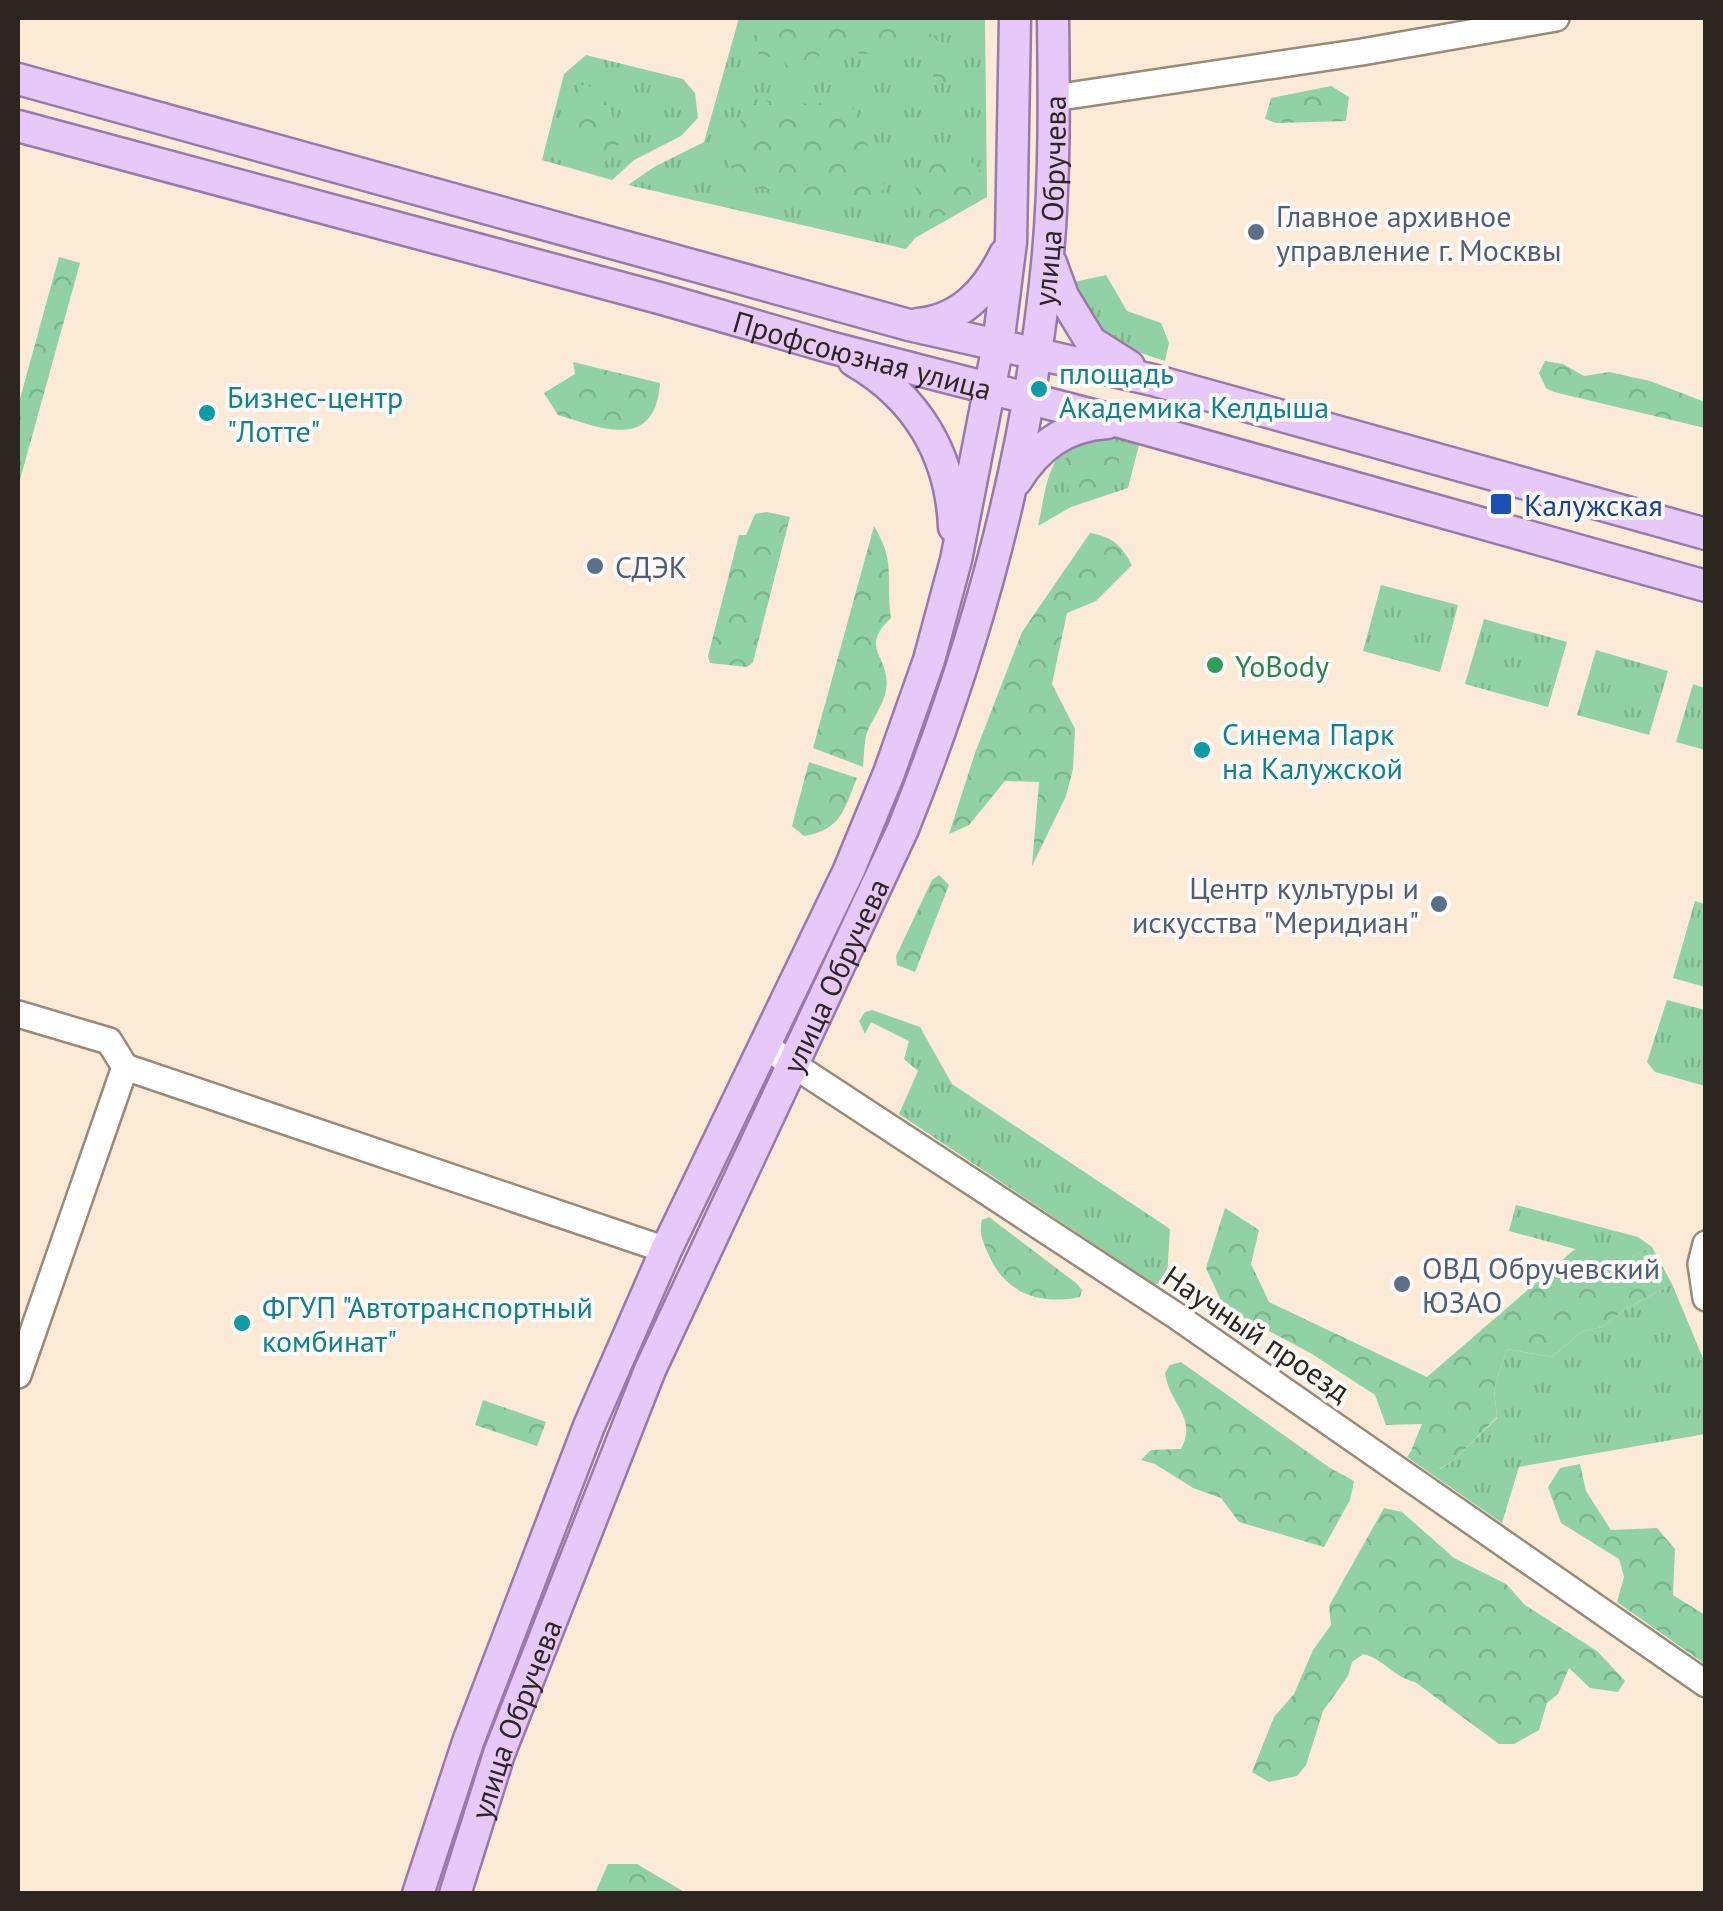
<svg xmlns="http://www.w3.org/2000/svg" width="1723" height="1911" viewBox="0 0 1723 1911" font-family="'PT Sans',sans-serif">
<defs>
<pattern id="grass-tufts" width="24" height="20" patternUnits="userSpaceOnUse" patternTransform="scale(2.5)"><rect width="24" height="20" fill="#90d2a4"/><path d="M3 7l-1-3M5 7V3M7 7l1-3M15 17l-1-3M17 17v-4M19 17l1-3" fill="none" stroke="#7cb48d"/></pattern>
<pattern id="forest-crowns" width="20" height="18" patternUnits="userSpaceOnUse" patternTransform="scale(2.5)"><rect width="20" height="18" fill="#90d2a4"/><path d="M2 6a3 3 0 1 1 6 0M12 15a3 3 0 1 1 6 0" fill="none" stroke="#7cb48d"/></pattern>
</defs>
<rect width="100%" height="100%" fill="#fbead6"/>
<g fill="url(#grass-tufts)">
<path d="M739 18H985L987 197 915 238 906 249 628 185 654 167 704 142Z"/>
<path d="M586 55 683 79 695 93 698 118 681 136 634 160 612 180 542 160 564 74Z"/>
<path d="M1106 275 1127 311 1161 323 1169 343 1165 361C1109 342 1093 341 1074 282Z"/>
<path d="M1106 432 1140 441 1128 488 1071 507 1038 526C1044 502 1046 461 1069 446 1079 439 1094 436 1106 432Z"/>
<path d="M1381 585 1458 605 1440 672 1363 651Z"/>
<path d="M1484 619 1567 642 1548 707 1465 684Z"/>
<path d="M1596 650 1668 671 1649 735 1577 715Z"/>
<path d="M1693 684 1705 688V750L1676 742Z"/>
<path d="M1695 901 1705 904V987L1673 978Z"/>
<path d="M1667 1000 1705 1010V1086L1655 1072 1647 1062Z"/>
<path d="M872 1010 920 1027 952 1084 1170 1229 1167 1277 1160 1284H1154L899 1114 918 1071 904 1059 909 1041 871 1022 865 1034 859 1021 865 1012Z"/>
<path d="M1516 1205 1638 1237 1652 1247 1633 1256 1622 1276 1600 1281 1575 1249 1509 1231Z"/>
<path d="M1672 1284 1705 1363V1434L1519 1467 1502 1523 1407 1457 1411 1451 1440 1469 1453 1461 1497 1418 1494 1389 1507 1349 1552 1357 1581 1332 1602 1327 1627 1308Z"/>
</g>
<g fill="url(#forest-crowns)">
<path d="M766 18H917L956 62 958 76 949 84 935 82 928 57 917 48 878 55 826 51 794 74 779 54 763 59 754 47Z"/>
<path d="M581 85 600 88 623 139 604 163 582 155 566 141 571 109Z"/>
<path d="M1331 86 1349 97 1346 121 1276 123 1265 119 1271 98Z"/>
<path d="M748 99 811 104 849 99 885 188 864 202 742 186 727 159Z"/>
<path d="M962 154 980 170 976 194 934 222 922 220 912 170Z"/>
<path d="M59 257 80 263 18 487V406Z"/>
<path d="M1545 361 1563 364 1584 376 1609 372 1650 381 1705 402V428L1554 392 1546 388 1539 373Z"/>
<path d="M573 362 660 383C655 451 603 429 558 415L544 393 575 374Z"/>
<path d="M1117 443 1121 480 1069 495 1066 457Z"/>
<path d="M767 512 790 517 753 662 747 667 710 663 708 656 739 535H746L755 514Z"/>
<path d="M874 526C897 565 885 577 891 618 857 650 892 656 886 690 883 707 871 720 866 735 864 745 864 757 863 767L813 748Z"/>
<path d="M1090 533C1113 537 1121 545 1132 565L1096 601 1067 613 1052 684 1075 729 1073 769 1066 796 1032 866 1039 782 1005 781 969 825 949 834 975 753 1022 632Z"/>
<path d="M809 762 857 778C844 810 841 830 804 836L792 826Z"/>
<path d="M939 875 949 885 915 972 897 965 896 956 932 880Z"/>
<path d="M1225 1208 1259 1230 1251 1264 1269 1302 1427 1377 1575 1249 1596 1267 1600 1281 1622 1276 1633 1256 1652 1247 1672 1284 1627 1308 1602 1327 1581 1332 1552 1357 1507 1349 1494 1389 1497 1417 1453 1461 1439 1469 1411 1451 1422 1424 1386 1425 1375 1395 1312 1354 1224 1307 1206 1268Z"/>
<path d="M989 1217 1076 1283 1082 1290 1080 1297C1038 1306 1003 1292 987 1251 982 1239 979 1233 982 1220Z"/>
<path d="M1181 1362 1330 1468 1354 1481 1350 1500 1324 1547 1239 1522 1221 1498 1193 1488 1155 1464 1141 1460 1151 1450 1181 1449C1198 1417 1169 1404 1165 1373L1170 1365Z"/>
<path d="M483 1400 546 1422 537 1446 475 1425Z"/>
<path d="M1580 1464 1586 1491 1611 1530 1657 1528 1675 1549 1673 1595 1705 1615V1664L1617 1602 1624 1577 1619 1559 1561 1523 1548 1487 1560 1468Z"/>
<path d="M1384 1508 1402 1512 1454 1558 1506 1584 1525 1605 1597 1651 1625 1681 1618 1692 1590 1688 1569 1668 1558 1694 1547 1703 1539 1730 1514 1744H1499L1415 1682C1393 1677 1384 1659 1363 1654L1352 1662 1348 1676 1323 1711 1306 1765 1297 1776 1269 1782 1252 1772 1274 1717 1294 1694 1313 1650 1331 1625 1329 1606Z"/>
<path d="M608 1864H637L686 1893H595Z"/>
</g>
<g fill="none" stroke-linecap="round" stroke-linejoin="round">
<defs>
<g id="minor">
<path d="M1054 98 1362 52 1556 18"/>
<path d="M18 1014 109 1041 125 1067 666 1250"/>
<path d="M777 1054 1175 1315 1706 1684"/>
<path d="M1706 1244 1701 1264 1706 1298"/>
<path d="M18 1375 125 1067"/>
</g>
<g id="major">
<path d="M18 79 909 325 1153 380 1706 534"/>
<path id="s1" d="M18 126 663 299 829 347 1120 422 1706 586"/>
<path d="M1051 263 1063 296 1091 342 1129 366"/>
<path d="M918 324C961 320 987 291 1005 254"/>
<path d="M854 361C917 397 951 455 954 527"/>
<path d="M1016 481C1038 446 1065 426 1107 423"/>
<path d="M418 1894 468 1742 589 1426 666 1250 849 870 889 773 929 660 956 560 998 345 1011 242 1015 18"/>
<path id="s2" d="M455 1894 499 1754 650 1370 903 829C977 645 1030 452 1048 254 1055 175 1054 96 1053 18"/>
</g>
</defs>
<use href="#minor" stroke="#9a8a78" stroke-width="30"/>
<use href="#major" stroke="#9a79aa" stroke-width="35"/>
<use href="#minor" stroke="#fff" stroke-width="25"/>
<use href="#major" stroke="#e6c9f9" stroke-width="30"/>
</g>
<g fill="#5c6f8a" stroke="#fdf9f6" stroke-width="4">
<circle cx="1256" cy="232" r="10"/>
<circle cx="595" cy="566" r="10"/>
<circle cx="1439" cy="904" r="10"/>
<circle cx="1402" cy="1284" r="10"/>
</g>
<g fill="#0f9aa8" stroke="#fdf9f6" stroke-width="4">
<circle cx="1039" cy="389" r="10"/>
<circle cx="207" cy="413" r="10"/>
<circle cx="1202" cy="750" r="10"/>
<circle cx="242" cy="1323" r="10"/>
</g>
<rect fill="#1a4fb4" stroke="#fdf9f6" stroke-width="4" x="1489" y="492" width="24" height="24" rx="5"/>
<circle fill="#2e9e5b" stroke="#fdf9f6" stroke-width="4" cx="1215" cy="665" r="10"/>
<g text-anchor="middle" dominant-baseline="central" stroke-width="8" stroke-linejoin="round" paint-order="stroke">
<g font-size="30" fill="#2c261e" stroke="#fdf9f6">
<text stroke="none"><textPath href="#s2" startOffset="1805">улица Обручева</textPath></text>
<text stroke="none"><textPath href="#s1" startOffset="875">Профсоюзная улица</textPath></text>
<text stroke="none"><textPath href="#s2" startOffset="995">улица Обручева</textPath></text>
<text transform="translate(1257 1333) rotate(34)">Научный проезд</text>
<text stroke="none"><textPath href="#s2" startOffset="185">улица Обручева</textPath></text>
</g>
<g font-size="30" fill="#4e5e75" stroke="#fdf9f6" text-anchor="start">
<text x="1276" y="215">Главное архивное<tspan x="1276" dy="34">управление г. Москвы</tspan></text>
<text x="615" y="566">СДЭК</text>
<text x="1419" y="887" text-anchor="end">Центр культуры и<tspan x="1419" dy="34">искусства "Меридиан"</tspan></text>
<text x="1422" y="1267">ОВД Обручевский<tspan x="1422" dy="34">ЮЗАО</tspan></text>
</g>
<g font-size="30" fill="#0d838f" stroke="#fdf9f6" text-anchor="start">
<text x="1059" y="372">площадь<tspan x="1059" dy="34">Академика Келдыша</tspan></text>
<text x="227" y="396">Бизнес-центр<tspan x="227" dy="34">"Лотте"</tspan></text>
<text x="1222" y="733">Синема Парк<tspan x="1222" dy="34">на Калужской</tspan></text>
<text x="262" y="1306">ФГУП "Автотранспортный<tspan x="262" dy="34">комбинат"</tspan></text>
</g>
<g font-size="30" fill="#164399" stroke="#fdf9f6" text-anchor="start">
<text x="1524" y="504">Калужская</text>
</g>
<g font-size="30" fill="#27864d" stroke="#fdf9f6" text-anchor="start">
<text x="1235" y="665">YoBody</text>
</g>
</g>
<rect width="1723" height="1911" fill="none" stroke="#2c261e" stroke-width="40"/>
</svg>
